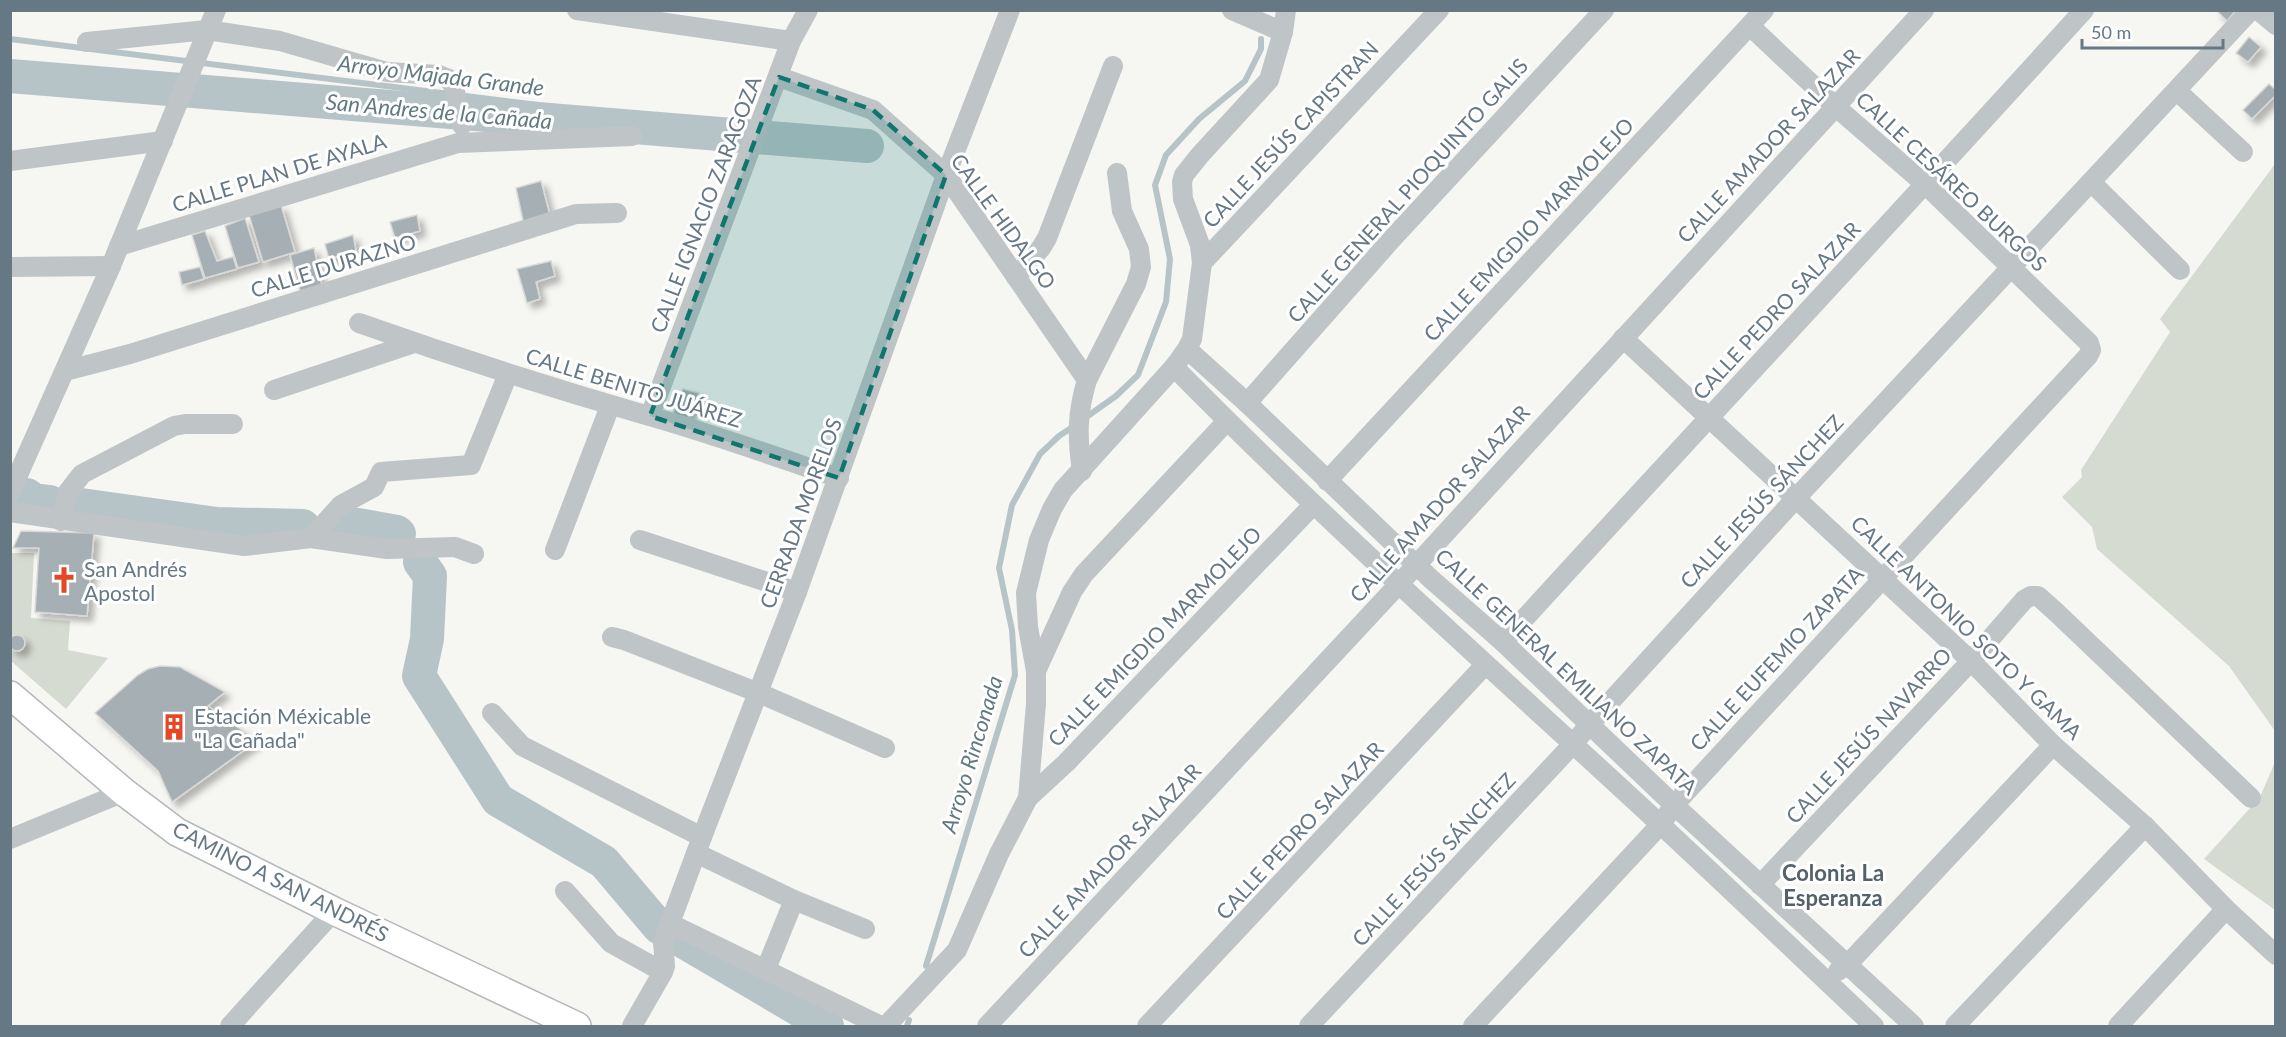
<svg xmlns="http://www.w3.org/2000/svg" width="2286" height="1037" viewBox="0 0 2286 1037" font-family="Lato,sans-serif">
<defs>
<filter id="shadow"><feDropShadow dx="5.5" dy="5.5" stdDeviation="3" flood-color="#0004"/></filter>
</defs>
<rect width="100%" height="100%" fill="#f6f6f3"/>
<g fill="#d6dbd2">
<path d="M2275 164V731L2229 666 2097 549 2092 527 2062 497 2082 477 2081 470 2170 332 2160 319Z"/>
<path d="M12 553H34L31 618 70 621 68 650 108 658 66 709 11 661 10 557Z"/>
<path d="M2275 762V910L2204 859 2260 797Z"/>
</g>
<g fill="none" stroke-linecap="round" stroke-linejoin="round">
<g stroke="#b6c4c7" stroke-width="6">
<path d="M10 39 867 146"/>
<path d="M1085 418 1116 396 1138 375 1166 302 1170 259 1155 185 1166 155 1199 119 1245 81 1261 49V39"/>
<path d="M926 966 1015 675 1012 630 999 568 1012 505 1040 454 1059 436 1074 426"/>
<path d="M907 1026 909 1020"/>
</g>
<g stroke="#b6c4c7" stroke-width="34">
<path d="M10 76 867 146"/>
<path d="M27 495 34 500 50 502"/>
<path d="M81 505 217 524 303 526"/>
<path d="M342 525H358L397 532 399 534"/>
<path d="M420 562 430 576 427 639 419 676 498 800 604 862 659 927 827 1026"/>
</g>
</g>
<g fill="#a6afb4" stroke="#d8d8d6" stroke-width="1.5" filter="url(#shadow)">
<path d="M2216 10H2236L2227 21Z"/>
<path d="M2249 37 2261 47 2248 62 2236 53Z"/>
<path d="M2269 84 2276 90V95L2252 119 2243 110Z"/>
<path d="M541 181 551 219 524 225 516 188Z"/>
<path d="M281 205 295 252 263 262 249 215Z"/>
<path d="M417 215 420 231 395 238 390 222Z"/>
<path d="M245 218 259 262 238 268 225 226Z"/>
<path d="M205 231 217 261 233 257 237 269 205 278 192 235Z"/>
<path d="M353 235 356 251 329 259 325 244Z"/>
<path d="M314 248 323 291 302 298 290 255Z"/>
<path d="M551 261 555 276 536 282 540 299 527 303 517 269Z"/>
<path d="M200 267 204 279 182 285 179 272Z"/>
<path d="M683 389 699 393 687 420 673 413Z"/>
<path d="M21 531 94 533 87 616 35 612 39 548H13Z"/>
<circle cx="17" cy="643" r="8"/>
<path d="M160 666 180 667 225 692 208 706 257 741 172 802 158 771 95 713 138 675 148 669Z"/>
</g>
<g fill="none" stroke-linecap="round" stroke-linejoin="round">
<defs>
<path id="secondary" d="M10 695 124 792 177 832 334 911 577 1026"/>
</defs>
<use href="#secondary" stroke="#b2b8bc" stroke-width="30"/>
<g stroke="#bfc4c7" stroke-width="20">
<path d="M577 10 791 41"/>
<path d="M1232 10 1283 32"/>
<path d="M2258 10 2276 25"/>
<path d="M87 42 207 30 280 41 387 72 439 75 449 79 454 87 462 125"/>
<path d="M779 77 873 110 946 175 1087 380C1077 413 1077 437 1082 471"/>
<path d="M2177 91 2243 152"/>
<path d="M10 161 163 141"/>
<path d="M2092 183 2180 270"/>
<path d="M119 246 458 143 632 136"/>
<path d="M1202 263 1439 10"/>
<path d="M10 267 111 266"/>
<path d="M1016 277 1041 248 1047 238 1113 66"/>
<path d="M359 323C455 357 552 388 649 416 713 434 776 457 839 478"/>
<path d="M1623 338 1971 661 2053 745 2145 826 2226 909 2276 955"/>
<path d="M1187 349 1247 403 1431 579 1503 642 1674 805 1914 1026"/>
<path d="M1174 367C1330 526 1497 673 1660 824 1732 891 1803 959 1874 1026"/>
<path d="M65 371 130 354 576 214 617 213"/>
<path d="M1087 380 1136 284 1141 267 1139 249 1122 211 1117 173"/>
<path d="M274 390 414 343"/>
<path d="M1247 403 1391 240 1604 10"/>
<path d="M650 416 791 41 808 10"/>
<path d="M1327 481 1764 10"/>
<path d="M10 493 111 266 216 10"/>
<path d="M10 512 244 546 311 538 387 549 455 547 474 554"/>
<path d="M61 521 68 492 82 474 174 426 185 424H233"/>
<path d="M311 538 341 505 374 487 381 472 471 465 508 374"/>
<path d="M640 540 797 592"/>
<path d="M555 550 610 406"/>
<path d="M612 637 624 640 759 693 885 748"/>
<path d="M1503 642C1696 430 1892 222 2084 10"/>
<path d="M1036 671 1072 592 1084 574 1227 421"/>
<path d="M492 713 522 746 702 837"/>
<path d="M1028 798 1066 763 1313 505"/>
<path d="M10 839 124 792"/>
<path d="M696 853 794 900 865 929"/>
<path d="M1760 885 1971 661 2024 600 2031 596H2038L2057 613 2251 798"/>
<path d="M565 891 611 943 663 972"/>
<path d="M671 924 881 1026"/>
<path d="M766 969 794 900"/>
<path d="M1838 971 1847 965 2053 745"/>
<path d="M230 1026 334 911"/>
<path d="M632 1026 663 972 665 966 663 942 702 837 797 592 946 175 1010 10"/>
<path d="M886 1026 957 950 999 854 1028 798 1036 704V671L1028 627 1026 593 1039 540 1052 509 1063 490 1174 367 1187 349 1192 339 1202 263 1200 245 1183 199 1182 182 1184 175 1200 155 1269 80 1283 32 1286 10"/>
<path d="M987 1026 1398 585 1924 10"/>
<path d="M1147 1026 1485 665"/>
<path d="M1309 1026 1573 744 1589 725 1797 497 2251 10"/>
<path d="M1473 1026 1661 824 1674 805 2088 356 2091 350 2089 343 1926 185 1836 107 1750 26"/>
<path d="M1955 1026 2145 826"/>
<path d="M2118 1026 2226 909"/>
</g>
<use href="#secondary" stroke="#fff" stroke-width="27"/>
</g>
<path fill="#0f766e" fill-opacity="0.2" stroke="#0f766e" stroke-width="4.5" stroke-dasharray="12 8" stroke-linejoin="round" d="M779 77 873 110 946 175 839 478 650 416Z"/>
<defs>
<symbol id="church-bare" viewBox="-9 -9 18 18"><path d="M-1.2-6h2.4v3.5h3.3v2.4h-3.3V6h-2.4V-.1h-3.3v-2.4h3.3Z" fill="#e34926" stroke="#fff" stroke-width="2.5" paint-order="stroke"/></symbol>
<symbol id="building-bare" viewBox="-9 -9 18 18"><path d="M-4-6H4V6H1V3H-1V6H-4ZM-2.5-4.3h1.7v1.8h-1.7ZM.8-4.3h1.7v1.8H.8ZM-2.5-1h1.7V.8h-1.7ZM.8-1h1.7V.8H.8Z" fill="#e34926" stroke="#fff" stroke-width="2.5" paint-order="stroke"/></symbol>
</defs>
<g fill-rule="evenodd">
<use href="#church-bare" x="45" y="561" width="38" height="38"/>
<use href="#building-bare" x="155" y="708" width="38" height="38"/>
</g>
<g text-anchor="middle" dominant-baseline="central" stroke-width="6" stroke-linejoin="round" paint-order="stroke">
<g font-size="21" fill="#657884" stroke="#fff">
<text transform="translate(1290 134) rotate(-47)">CALLE JESÚS CAPISTRAN</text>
<text transform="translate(1768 145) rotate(-47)">CALLE AMADOR SALAZAR</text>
<text transform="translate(279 172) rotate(-17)">CALLE PLAN DE AYALA</text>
<text transform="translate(1952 181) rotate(43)">CALLE CESÁREO BURGOS</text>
<text transform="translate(1407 190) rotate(-48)">CALLE GENERAL PIOQUINTO GALIS</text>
<text transform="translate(705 204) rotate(-69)">CALLE IGNACIO ZARAGOZA</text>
<text transform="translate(1004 221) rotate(54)">CALLE HIDALGO</text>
<text transform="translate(1528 229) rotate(-47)">CALLE EMIGDIO MARMOLEJO</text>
<text transform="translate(333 265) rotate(-17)">CALLE DURAZNO</text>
<text transform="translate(1776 310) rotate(-47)">CALLE PEDRO SALAZAR</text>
<text transform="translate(634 387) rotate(17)">CALLE BENITO JUÁREZ</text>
<text transform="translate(1761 501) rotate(-47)">CALLE JESÚS SÁNCHEZ</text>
<text transform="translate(1439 503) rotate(-48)">CALLE AMADOR SALAZAR</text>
<text transform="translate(800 513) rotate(-70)">CERRADA MORELOS</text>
<text transform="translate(1967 627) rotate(44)">CALLE ANTONIO SOTO Y GAMA</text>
<text transform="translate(1154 636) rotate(-46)">CALLE EMIGDIO MARMOLEJO</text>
<text transform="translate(1776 658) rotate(-47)">CALLE EUFEMIO ZAPATA</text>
<text transform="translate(1567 671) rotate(43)">CALLE GENERAL EMILIANO ZAPATA</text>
<text transform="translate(1868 735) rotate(-47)">CALLE JESÚS NAVARRO</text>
<text transform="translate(1299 830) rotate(-47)">CALLE PEDRO SALAZAR</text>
<text transform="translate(1433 859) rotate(-47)">CALLE JESÚS SÁNCHEZ</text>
<text transform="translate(1109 860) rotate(-47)">CALLE AMADOR SALAZAR</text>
<text transform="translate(281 881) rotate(27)">CAMINO A SAN ANDRÉS</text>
</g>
<g font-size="21" fill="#657884" stroke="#fff" text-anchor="start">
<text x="84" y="568">San Andrés<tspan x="84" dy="24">Apostol</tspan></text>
<text x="194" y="715">Estación Méxicable<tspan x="194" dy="24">"La Cañada"</tspan></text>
</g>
<g font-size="22" font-style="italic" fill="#617a80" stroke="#fff">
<text transform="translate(441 75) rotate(7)">Arroyo Majada Grande</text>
<text transform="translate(439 111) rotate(5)">San Andres de la Cañada</text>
<text transform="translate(971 754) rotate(-73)">Arroyo Rinconada</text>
</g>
<g font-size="22" font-weight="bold" fill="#536169" stroke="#fff">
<text x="1833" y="872">Colonia La<tspan x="1833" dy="25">Esperanza</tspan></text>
</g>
</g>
<rect width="2286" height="1037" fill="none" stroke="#657884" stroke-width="24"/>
<path d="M2082 39v9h141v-9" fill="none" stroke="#657884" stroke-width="3"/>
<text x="2091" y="39" font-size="18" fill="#657884" stroke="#ffffff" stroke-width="4.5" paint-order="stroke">50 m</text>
</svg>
